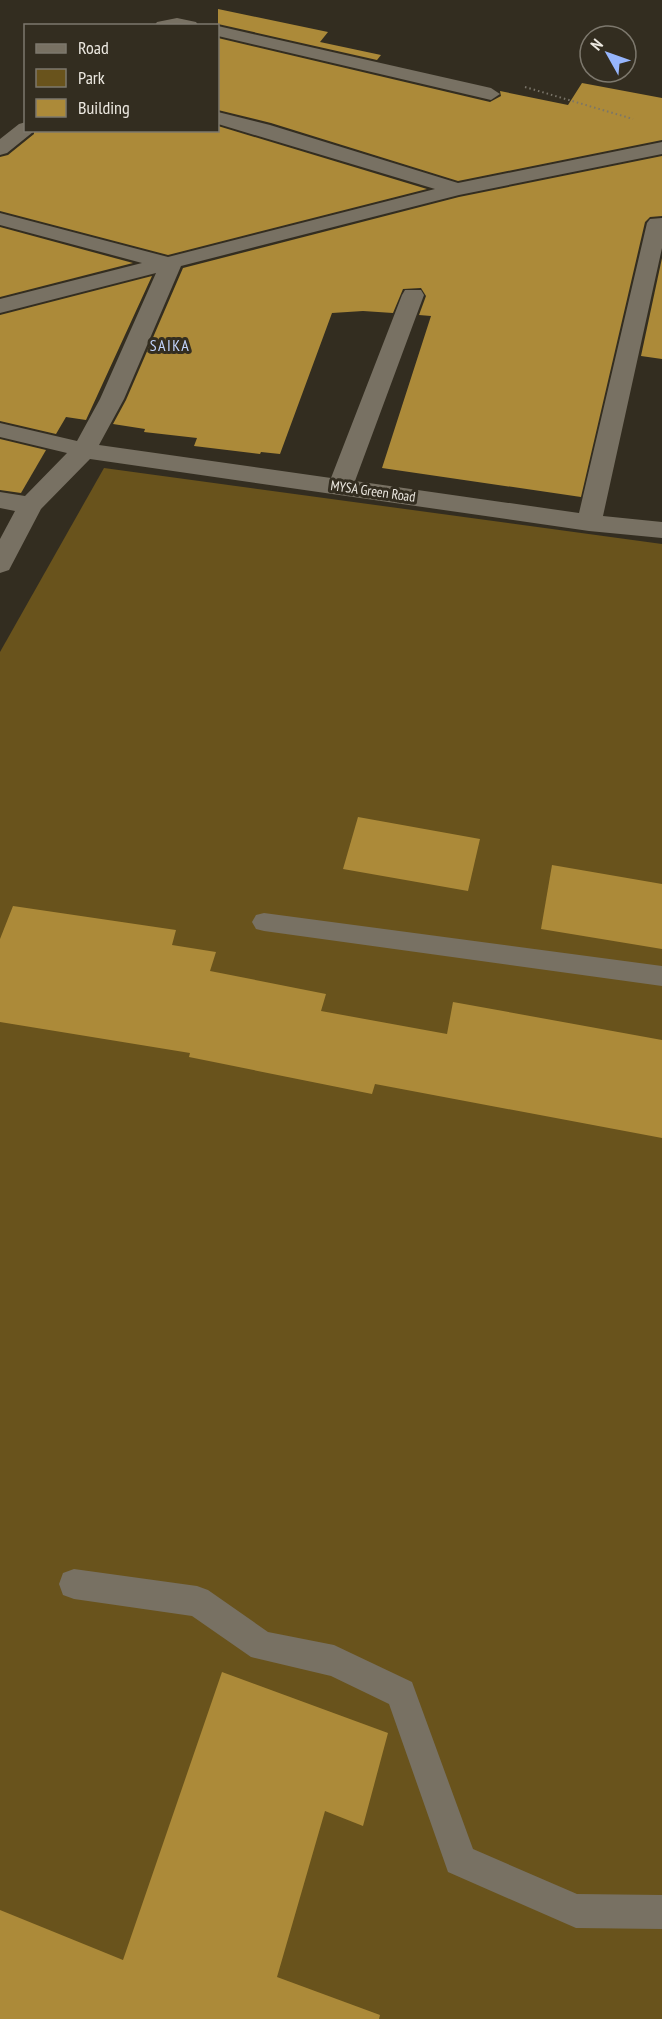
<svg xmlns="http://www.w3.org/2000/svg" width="662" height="2019" viewBox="0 0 662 2019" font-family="'PT Sans Narrow',sans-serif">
<rect width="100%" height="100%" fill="#332d20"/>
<path fill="#69531c" d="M104 468 662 544V2019H0V652Z"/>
<g fill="#ac8a39">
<path d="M218 9 328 32 320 42 381 55 377 60 218 24Z"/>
<path d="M218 38 490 102 501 96 500 91 568 105 582 83 662 98V140L458 181 271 123 218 110Z"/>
<path d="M218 126 427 189 168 255 0 211V157L8 155 34 134V130H218Z"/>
<path d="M662 156V216L650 217 645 222 581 497 382 468 431 316 419 315 426 296 421 288 403 289 393 313 363 311 332 313 280 454 261 452 260 454 194 446 197 438 144 432 145 429 113 424 126 400 183 268 459 197Z"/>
<path d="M0 227 133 263 0 297Z"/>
<path d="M662 258V359L641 356Z"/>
<path d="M152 276 86 420 66 417 56 434 0 421V315Z"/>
<path d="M0 439 46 450 21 493 0 490Z"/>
<path d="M358 817 480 839 468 891 343 869Z"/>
<path d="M552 865 662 884V949L541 929Z"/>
<path d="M13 906 176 930 172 945 216 952 210 971 326 994 321 1011 447 1034 453 1002 662 1040V1138L375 1084 372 1094 189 1057 190 1053 0 1022V939Z"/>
<path d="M222 1672 388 1733 363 1826 325 1811 277 1977 380 2015 379 2019H0V1910L123 1960Z"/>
</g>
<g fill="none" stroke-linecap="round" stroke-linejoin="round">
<path stroke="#7a756a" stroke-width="2" stroke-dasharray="1.5 3" stroke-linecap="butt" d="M525 87 633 119"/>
<g fill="#787163" fill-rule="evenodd">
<path d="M264 913 662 966V986L264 931 256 929 252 922 256 915Z"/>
<path d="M74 1569 197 1586 208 1590 268 1632 334 1645 412 1682 473 1849 577 1894 662 1895V1929L576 1928 448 1872 389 1704 331 1676 251 1657 192 1616 74 1599 63 1595 59 1584 63 1573Z"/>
</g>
<g fill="#787163" fill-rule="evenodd">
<path d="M177 18 196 22 199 26H154L157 22Z"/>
<path d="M218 26 491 88 500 94 491 100 218 36Z"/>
<path d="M218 112 270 125 458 183 662 142V154L459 195 181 266 124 399 99 445 331 478 402 295 405 290H421L424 295 355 481 579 513 647 223 650 219 662 218V248L603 516 662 522V538L589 531 90 459 41 509 9 570 0 573V539L15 511 0 508V492L25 496 67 453 0 437V423L77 441 100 399 156 273 0 313V299L142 263 0 225V213L168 257 435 189 218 124Z"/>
<path d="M26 122V130L33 132 7 153 0 155V139L19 124Z"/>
</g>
</g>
<g text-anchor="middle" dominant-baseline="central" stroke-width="6" stroke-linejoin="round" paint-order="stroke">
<g font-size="14" fill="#ece8e0" stroke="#332d20">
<text transform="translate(373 491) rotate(8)">MYSA Green Road</text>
</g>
<g font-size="16" letter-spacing="1.5" fill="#c2d4fd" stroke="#332d20">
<text x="170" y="345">SAIKA</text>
</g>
</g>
<rect x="24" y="24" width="195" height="108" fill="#332d20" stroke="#7d786d" stroke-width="1.5"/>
<rect x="36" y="44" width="30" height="9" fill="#787163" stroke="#7d786d" stroke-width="1.5"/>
<text x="78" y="54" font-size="18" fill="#ece8e0">Road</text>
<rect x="36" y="69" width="30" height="18" fill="#69531c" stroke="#7d786d" stroke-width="1.5"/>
<text x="78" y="84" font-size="18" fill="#ece8e0">Park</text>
<rect x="36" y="99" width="30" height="18" fill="#ac8a39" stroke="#7d786d" stroke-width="1.5"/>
<text x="78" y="114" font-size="18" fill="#ece8e0">Building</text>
<g transform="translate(608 54) rotate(310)"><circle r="28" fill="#332d20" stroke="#7d786d" stroke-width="1.5"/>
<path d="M0-4.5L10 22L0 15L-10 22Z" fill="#97b6fd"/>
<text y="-9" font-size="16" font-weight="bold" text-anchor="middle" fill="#ece8e0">N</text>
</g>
</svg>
